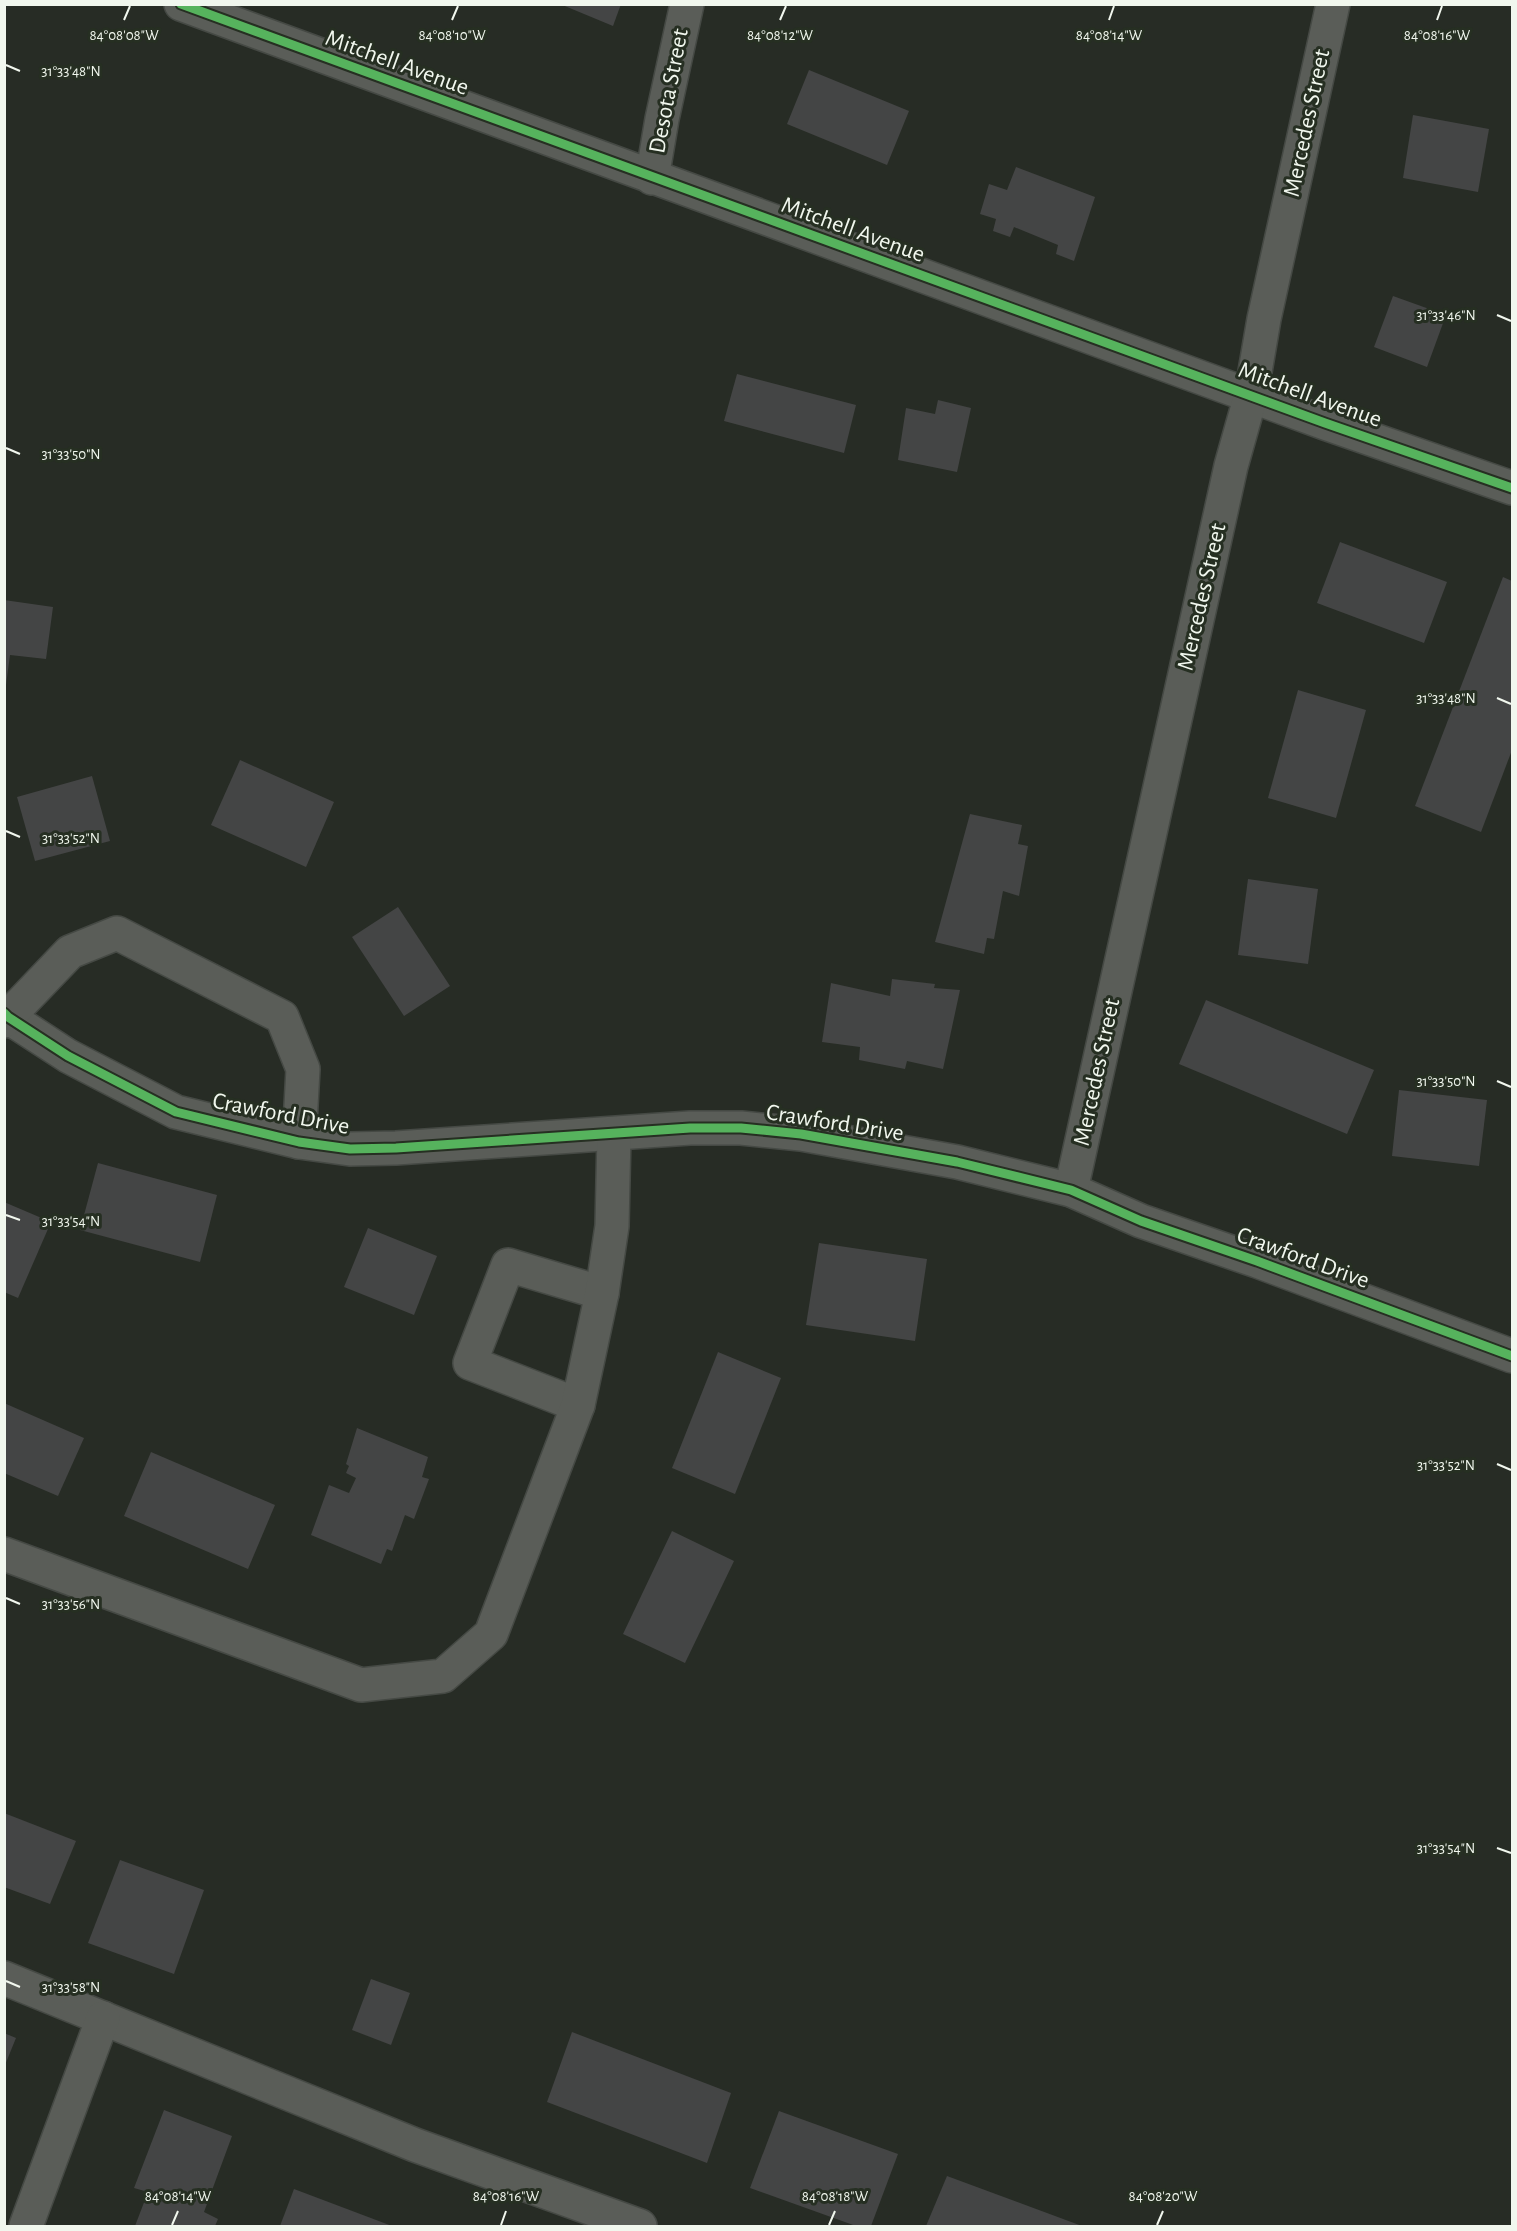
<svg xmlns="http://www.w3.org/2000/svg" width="1517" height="2231" viewBox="0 0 1517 2231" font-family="'Alegreya Sans',sans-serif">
<rect width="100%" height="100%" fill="#272c25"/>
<g fill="#444545">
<path d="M560 4H621L613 26Z"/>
<path d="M809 70 909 111 887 165 787 124Z"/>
<path d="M1413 115 1489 129 1478 192 1403 178Z"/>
<path d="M1016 167 1095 197 1074 261 1056 254 1058 245 1014 227 1010 237 993 231 996 219 980 214 989 184 1007 190Z"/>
<path d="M1393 296 1446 315 1427 367 1374 347Z"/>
<path d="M737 374 856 405 844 453 724 421Z"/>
<path d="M938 400 971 408 957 472 898 460 906 408 935 414Z"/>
<path d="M1340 542 1447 582 1424 643 1317 603Z"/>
<path d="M1503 577 1512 581V750L1481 832 1415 806Z"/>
<path d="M4 600 53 607 46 659 10 655 6 685Z"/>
<path d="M1298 690 1366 710 1336 818 1268 798Z"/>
<path d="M240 760 334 802 306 867 211 825Z"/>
<path d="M92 776 110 841 35 861 17 797Z"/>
<path d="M970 814 1022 825 1018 844 1028 846 1019 896 1003 891 994 939 987 938 984 954 935 942Z"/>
<path d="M1248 879 1318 889 1308 964 1238 955Z"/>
<path d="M398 907 450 986 404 1016 352 937Z"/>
<path d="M892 979 935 984 934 988 960 990 943 1069 907 1061 905 1069 859 1060 860 1047 822 1042 831 983 890 996Z"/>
<path d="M1206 1000 1374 1070 1347 1134 1179 1064Z"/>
<path d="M1399 1090 1487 1100 1479 1166 1392 1156Z"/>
<path d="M98 1163 217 1195 200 1262 80 1230Z"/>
<path d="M4 1202 51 1222 18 1298 4 1292Z"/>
<path d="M368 1228 437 1256 414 1315 344 1287Z"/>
<path d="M819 1243 927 1259 915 1341 806 1325Z"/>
<path d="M718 1352 781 1378 735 1494 672 1468Z"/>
<path d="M4 1403 84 1438 58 1496 4 1473Z"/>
<path d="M357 1428 428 1457 422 1477 429 1479 414 1519 405 1515 392 1551 387 1549 381 1564 311 1535 329 1485 349 1493 356 1478 346 1473 349 1466 346 1464Z"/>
<path d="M151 1452 275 1505 248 1569 124 1516Z"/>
<path d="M672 1531 734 1561 685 1663 623 1634Z"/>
<path d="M4 1813 76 1841 50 1904 4 1887Z"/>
<path d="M120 1860 204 1890 174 1974 88 1943Z"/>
<path d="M371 1979 410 1993 391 2045 352 2030Z"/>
<path d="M572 2032 731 2093 707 2163 547 2102Z"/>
<path d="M4 2033 16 2038 5 2065H4Z"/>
<path d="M164 2110 232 2136 204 2212 218 2219 215 2226H135L148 2192 134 2188Z"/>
<path d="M779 2111 898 2154 871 2226H856L750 2188Z"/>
<path d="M947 2176 1082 2226H926Z"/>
<path d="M294 2189 392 2226H280Z"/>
</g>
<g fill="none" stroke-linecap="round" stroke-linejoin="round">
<defs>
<g id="minor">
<path d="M181 4 1325 423 1512 488"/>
<path d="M652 178 662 119 687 4"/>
<path d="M4 1013 8 1017 68 1056 176 1112 299 1142 350 1149 396 1148 690 1128H741L801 1134 957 1162 1071 1190 1141 1221 1257 1261 1512 1356"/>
<path d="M4 1021 70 952 117 933 282 1017 303 1069 299 1142"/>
<path d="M1071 1190 1231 466 1251 395 1264 319 1333 4"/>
<path d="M578 1405 470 1363 508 1265 602 1293"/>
<path d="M4 1554 361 1685 443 1676 491 1634 578 1405 602 1293 612 1226 614 1134"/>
<path d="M4 1978 415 2145 640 2226"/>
<path d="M26 2226 103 2018"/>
</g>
</defs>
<use href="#minor" stroke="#454944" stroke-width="36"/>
<use href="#minor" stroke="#5a5d58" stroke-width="33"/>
<defs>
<g id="cycleway">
<path d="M181 4 1325 423 1512 488"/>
<path d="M4 1013 8 1017 68 1056 176 1112 299 1142 350 1149 396 1148 690 1128H741L801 1134 957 1162 1071 1190 1141 1221 1257 1261 1512 1356"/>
</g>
</defs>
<use href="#cycleway" stroke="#262f22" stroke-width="13"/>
<use href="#cycleway" stroke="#56b35d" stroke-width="9"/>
</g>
<path fill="none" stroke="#f1f7ee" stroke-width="2" d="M124 20 130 6M452 20 458 6M780 20 786 6M1109 20 1114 6M1437 20 1442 6M6 65 20 71M1497 315 1511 321M6 448 20 454M1497 698 1511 704M6 831 20 837M1497 1081 1511 1087M6 1215 20 1220M1497 1464 1511 1470M6 1598 20 1604M1497 1848 1511 1853M6 1981 20 1987M172 2225 178 2211M501 2225 506 2211M829 2225 835 2211M1157 2225 1163 2211"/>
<g text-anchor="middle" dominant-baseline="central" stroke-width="6" stroke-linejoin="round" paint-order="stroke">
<g font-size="24" fill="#f1f7ee" stroke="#262f22">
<text transform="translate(397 63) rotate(20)">Mitchell Avenue</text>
<text transform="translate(669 91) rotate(-79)">Desota Street</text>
<text transform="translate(1307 123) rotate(-78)">Mercedes Street</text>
<text transform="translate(853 230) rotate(20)">Mitchell Avenue</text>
<text transform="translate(1310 395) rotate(20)">Mitchell Avenue</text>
<text transform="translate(1202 597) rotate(-77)">Mercedes Street</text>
<text transform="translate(1097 1072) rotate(-78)">Mercedes Street</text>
<text transform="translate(281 1114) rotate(11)">Crawford Drive</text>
<text transform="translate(835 1123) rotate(9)">Crawford Drive</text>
<text transform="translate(1303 1258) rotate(20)">Crawford Drive</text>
</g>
</g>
<g font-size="15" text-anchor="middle" fill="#f1f7ee" stroke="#262f22" stroke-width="6" stroke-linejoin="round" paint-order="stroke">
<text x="124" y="40">84°08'08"W</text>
<text x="452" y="40">84°08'10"W</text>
<text x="1109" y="40">84°08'14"W</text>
<text x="1437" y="40">84°08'16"W</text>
<text x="780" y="40">84°08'12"W</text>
<text x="71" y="76">31°33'48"N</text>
<text x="1446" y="320">31°33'46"N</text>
<text x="71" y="459">31°33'50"N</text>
<text x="1446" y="703">31°33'48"N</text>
<text x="71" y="843">31°33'52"N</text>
<text x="1446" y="1086">31°33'50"N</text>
<text x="71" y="1226">31°33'54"N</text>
<text x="1446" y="1470">31°33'52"N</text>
<text x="71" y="1609">31°33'56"N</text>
<text x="1446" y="1853">31°33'54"N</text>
<text x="71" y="1992">31°33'58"N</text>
<text x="178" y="2201">84°08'14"W</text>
<text x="506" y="2201">84°08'16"W</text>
<text x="835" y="2201">84°08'18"W</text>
<text x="1163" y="2201">84°08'20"W</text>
</g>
<rect width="1517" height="2231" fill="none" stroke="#f1f7ee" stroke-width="12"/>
</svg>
